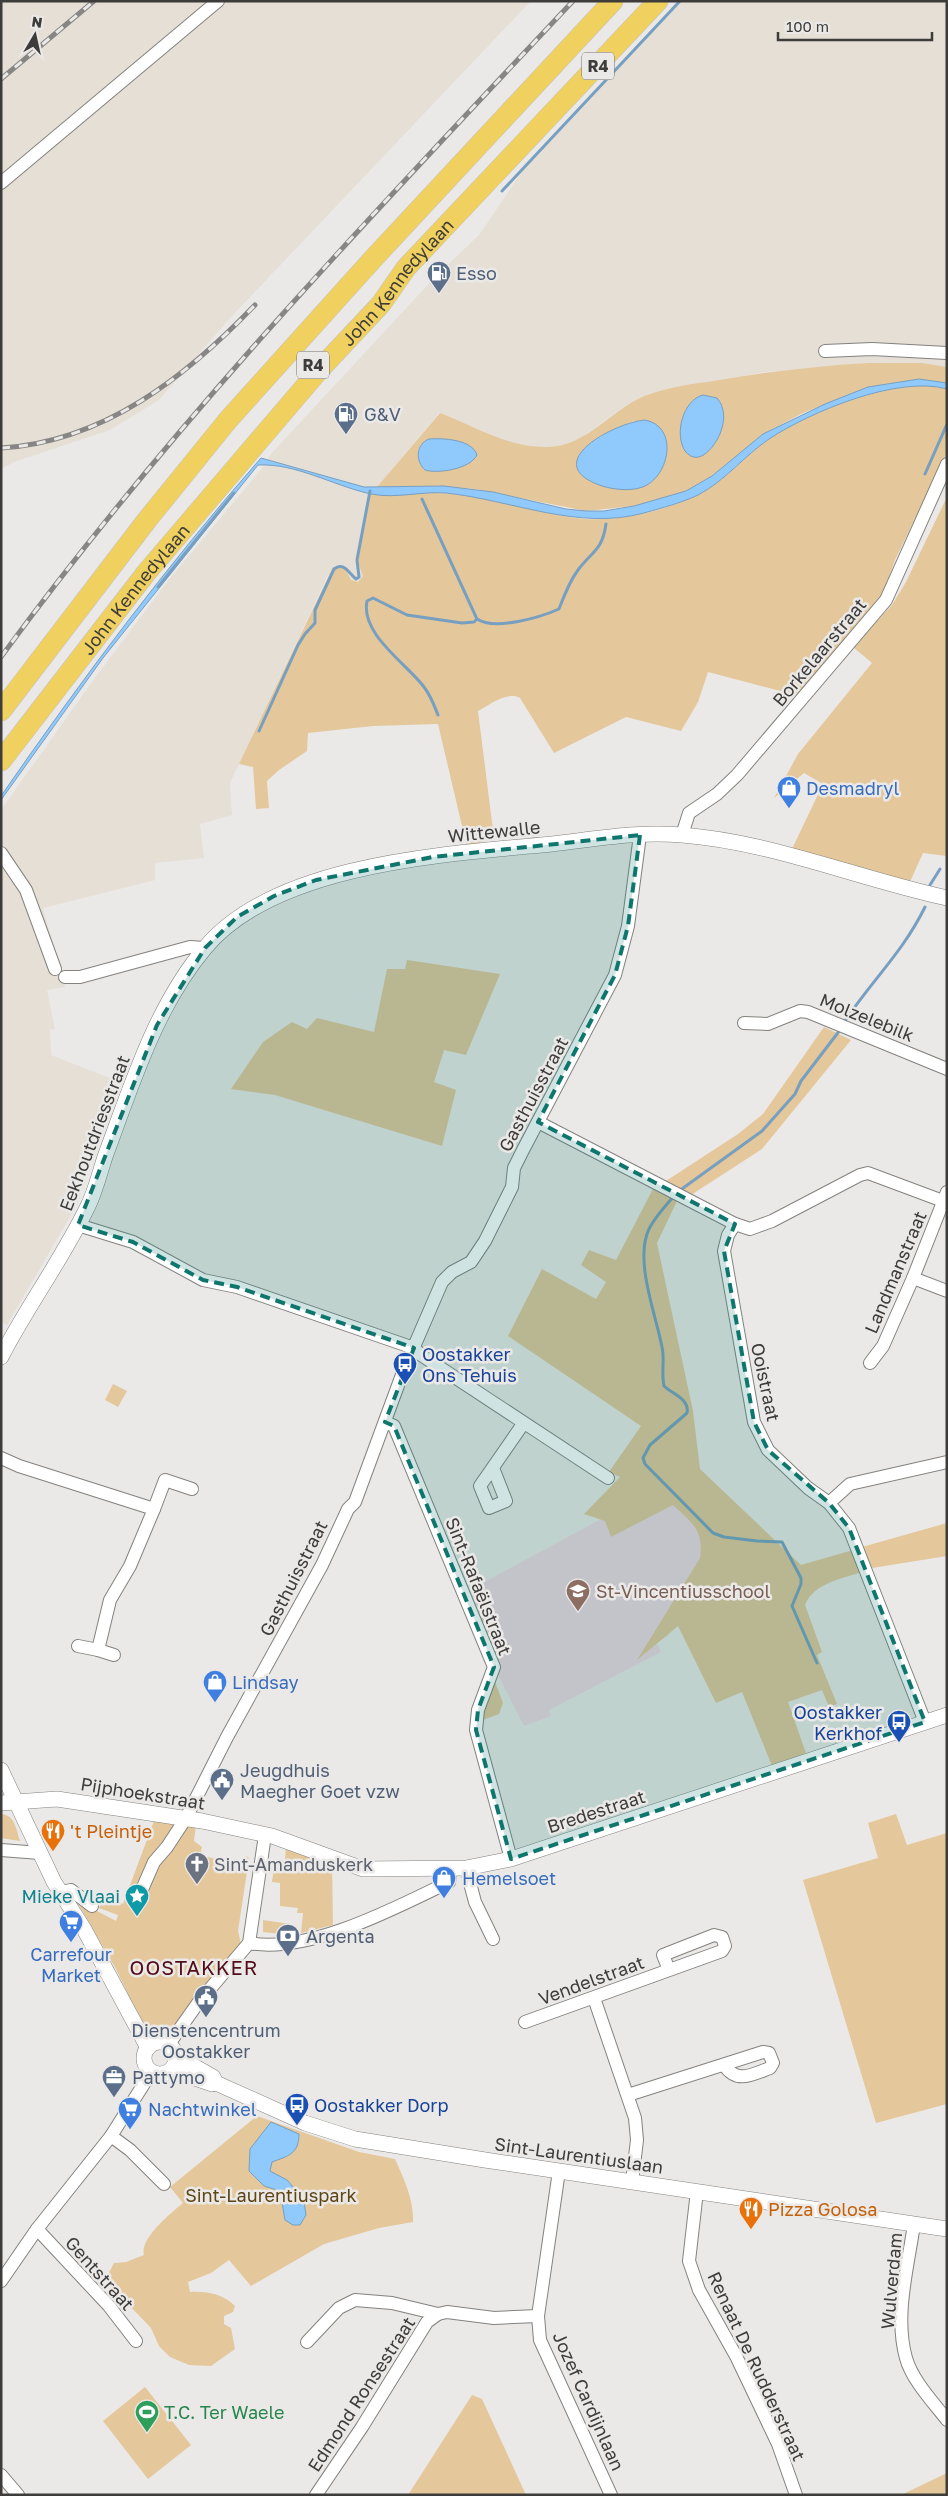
<svg xmlns="http://www.w3.org/2000/svg" width="948" height="2496" viewBox="0 0 948 2496" font-family="'Golos Text',sans-serif">
<rect width="100%" height="100%" fill="#ebe9e7"/>
<g fill="#e5dfd5">
<path d="M1 1H531L232 316 159 400 110 430 14 462 1 469Z"/>
<path d="M682 1H947V367L922 363H868L765 372 670 388 649 394 623 407 578 440 567 445 549 448 527 447 508 442 439 413 378 486 372 487 360 547 363 576 358 582 328 575 230 783 232 815 200 824 204 858 155 863V880L43 908 65 987 47 990 55 1029 50 1030 51 1055 120 1082 94 1158H91L78 1203 7 1325 1 1322V810L94 679 171 577 259 472 270 455 435 277 479 235 532 157Z"/>
</g>
<path fill="#f1d8e2" d="M662 1486 711 1536 685 1603 668 1636 657 1643 661 1652 549 1710 551 1716 524 1726 499 1677 468 1591Z"/>
<g fill="#e4c79a" fill-rule="evenodd">
<path d="M868 363H922L947 367V383L919 379 868 387 803 413 763 434 712 476 686 491 634 506 586 511 475 489 430 486 377 487 440 413C475 426 508 448 547 447 588 447 613 406 650 394 670 387 692 384 713 381 765 372 816 366 868 363ZM634 421 661 469 649 484 620 490 598 437ZM429 439 457 442 470 446 473 461 442 470H425C415 461 416 444 429 439Z"/>
<path d="M925 385 947 389V452L895 560 881 600 800 692 792 694 708 672 698 702 681 731 626 717 554 753 520 698C507 691 489 705 478 711L494 838 467 847 438 724 373 726 308 733 307 751 279 770 267 781 269 808 256 809 253 767 239 764 333 567 345 568 351 580 358 582 363 576 358 562 370 493C398 497 425 491 453 494 495 499 534 512 576 518 614 523 663 512 697 495 725 482 744 456 769 439 812 411 874 388 925 385Z"/>
<path d="M947 497V856L923 853 909 884 792 849 823 784 804 773 774 798 798 754 872 663 853 647 892 605 906 582Z"/>
<path d="M407 960 500 974 466 1055 444 1050 434 1082 456 1090 442 1146 275 1095 231 1089 263 1042 292 1022 307 1029 317 1018 374 1032 387 969H405Z"/>
<path d="M824 1027 851 1040 762 1149 691 1195 666 1181 738 1134 763 1114Z"/>
<path d="M653 1189 677 1201 657 1243 693 1411 700 1469 801 1565 853 1550 862 1572C841 1579 814 1583 805 1605L822 1652 817 1655 837 1704 829 1707 822 1690 788 1702 806 1753 772 1766 742 1692 716 1703 678 1626 637 1660 700 1558C704 1530 692 1523 673 1505L611 1537 605 1521 584 1514 620 1477 609 1472 641 1426 508 1336 542 1269 596 1299 606 1282 581 1265 589 1250 616 1260Z"/>
<path d="M113 1384 127 1391 118 1407 105 1400Z"/>
<path d="M947 1523V1556L872 1568 862 1547Z"/>
<path d="M485 1607 496 1624 493 1631 486 1629 479 1611Z"/>
<path d="M498 1637 508 1643 510 1648 496 1653 494 1641Z"/>
<path d="M495 1682 503 1703 499 1714 480 1721Z"/>
<path d="M1 1814C15 1815 16 1829 20 1841L1 1838Z"/>
<path d="M896 1814 907 1845 947 1833V2104L876 2123 803 1880 878 1858 868 1823Z"/>
<path d="M154 1821 196 1825 194 1841 202 1847 200 1855 243 1866 246 1856 249 1858 238 1931 241 1944 166 2038 151 2037 146 2032 116 1969 76 1900 116 1921 118 1915 99 1908 104 1897 123 1904Z"/>
<path d="M286 1847 332 1862 333 1925 301 1933 303 1913H297L298 1908 280 1906V1883L272 1882 275 1860H285Z"/>
<path d="M263 1920 290 1924 289 1935 263 1932Z"/>
<path d="M257 2116 359 2152 395 2159C404 2179 414 2200 413 2222L379 2228 324 2244 251 2286 229 2260 211 2273 188 2282 190 2292C207 2291 223 2294 235 2306L233 2312 224 2316V2324L231 2328 235 2349 211 2366 189 2365 170 2357 159 2346 151 2328 105 2280 114 2263 126 2262 144 2255C139 2239 171 2213 183 2203L170 2187Z"/>
<path d="M145 2387 191 2445 148 2479 103 2421Z"/>
<path d="M472 2395 482 2399 526 2495H408Z"/>
<path d="M947 2473V2495H901Z"/>
</g>
<g fill="#90c9fb" stroke="#779fc1">
<path d="M919 379 947 383V389C898 375 810 412 769 439 744 456 725 481 698 495 681 503 662 508 644 513 578 531 512 500 446 493 421 491 396 499 371 494 334 486 296 463 258 465L103 658 1 800V796C82 679 167 565 261 458L364 487 444 486 493 492 566 509 586 511H604L634 506 686 491 712 476 763 434 825 404 868 387Z"/>
<path d="M703 395 717 398C725 407 725 420 721 431 717 444 699 469 685 451 674 434 683 400 703 395Z"/>
<path d="M645 420C677 426 671 471 647 485 635 492 615 490 602 486 537 464 613 423 645 420Z"/>
<path d="M429 439C442 438 472 439 477 455 470 469 438 474 425 470 415 461 416 444 429 439Z"/>
<path d="M271 2122 299 2134C299 2154 288 2156 272 2162L270 2171 287 2180 295 2189 304 2201 306 2215 300 2225H293L285 2220 280 2191 264 2186 249 2171 250 2149Z"/>
</g>
<g fill="none" stroke-linecap="round" stroke-linejoin="round">
<g stroke="#779fc1" stroke-width="3">
<path d="M502 191 680 1"/>
<path d="M925 474 947 424"/>
<path d="M422 499 477 619 474 622 462 623 407 615 373 598 367 601C360 634 407 664 424 687 431 696 434 705 438 715"/>
<path d="M158 587 234 493"/>
<path d="M477 619C495 631 541 617 559 609 564 596 569 582 578 570 593 550 602 551 606 524"/>
<path d="M259 731 298 645 305 634 315 623V610L334 569C344 561 349 574 356 579L359 577 357 560 370 491"/>
<path d="M930 885 940 869"/>
<path d="M843 1024C870 982 902 954 925 907"/>
<path d="M679 1191 762 1131 795 1094 801 1081 840 1030"/>
<path d="M675 1195C665 1206 655 1217 649 1229 634 1260 656 1315 662 1347 665 1360 661 1372 664 1386 672 1394 690 1399 687 1413L650 1445 643 1458 645 1464 713 1533 724 1537 757 1541 782 1542 801 1578V1584L792 1606 817 1663"/>
</g>
<defs>
<g id="minor">
<path d="M1 183 218 1"/>
<path d="M825 351 872 349 947 353"/>
<path d="M682 835 689 813 717 794 737 775 886 600 947 464"/>
<path d="M1 853 26 890 55 969"/>
<path d="M65 977H80L190 947 205 948"/>
<path d="M744 1023 768 1024 800 1011 808 1012 947 1069"/>
<path d="M538 1122 735 1224 750 1229 772 1221 860 1175 868 1173 943 1201"/>
<path d="M735 1224 728 1235 724 1251 754 1422 768 1450 808 1488 829 1503 849 1528 925 1722"/>
<path d="M78 1225 133 1242 203 1280 237 1287 414 1348 421 1355 608 1478"/>
<path d="M913 1278 947 1291"/>
<path d="M870 1363 883 1346 913 1278 947 1192"/>
<path d="M385 1422 394 1426 494 1667 478 1710 476 1730 511 1859"/>
<path d="M1 1458 19 1466 154 1509 130 1566 110 1600 98 1650 78 1646"/>
<path d="M493 1468 506 1501 489 1508 480 1486 523 1424"/>
<path d="M829 1503 850 1484 947 1462"/>
<path d="M154 1509 165 1480 192 1489"/>
<path d="M98 1650 114 1655"/>
<path d="M1 1850 40 1853"/>
<path d="M466 1868 475 1902 493 1939"/>
<path d="M61 1892 71 1890 92 1906"/>
<path d="M140 1894 154 1862 167 1847 186 1818 227 1737 322 1565 348 1509 355 1502 403 1372 442 1282 452 1272 471 1262 485 1241 512 1187 514 1168 523 1150 615 975 628 926 640 835"/>
<path d="M249 1943C309 1954 395 1908 449 1882L451 1869"/>
<path d="M594 1998 635 2118 637 2140 632 2182"/>
<path d="M525 2022 722 1951 725 1946 722 1937 714 1935 663 1955 669 1970"/>
<path d="M169 2044 198 2003 249 1943 265 1835"/>
<path d="M628 2095 763 2052 769 2053 773 2063 770 2068C751 2075 737 2084 724 2065"/>
<path d="M111 2136 130 2150 164 2184"/>
<path d="M559 2171 538 2316 540 2340 611 2495"/>
<path d="M697 2191 689 2261 699 2290 736 2356 778 2444 796 2495"/>
<path d="M914 2224C908 2267 894 2316 906 2358 912 2380 933 2402 947 2420"/>
<path d="M37 2229 109 2306 136 2341"/>
<path d="M1 2281 37 2229 111 2136 152 2071"/>
<path d="M307 2342 339 2308 355 2300 392 2303 438 2314 447 2312 494 2318 538 2316"/>
<path d="M1 2475 18 2495"/>
<path d="M316 2495 362 2427 427 2322 438 2314"/>
</g>
<g id="tertiary">
<path d="M1 1357C28 1305 63 1258 88 1206 96 1190 100 1171 106 1154 132 1084 156 1006 205 948 275 863 448 854 552 844 595 839 639 831 682 835 772 842 859 879 947 898"/>
<path d="M1 1770 54 1882 84 1929 148 2048"/>
<path d="M1 1803 57 1799 202 1821 272 1836 363 1869 466 1868 511 1859 947 1715"/>
<circle cx="160" cy="2058" r="16"/>
<path d="M176 2056 213 2077 216 2083 305 2123 355 2139 485 2160 947 2229"/>
<path d="M171 2070 212 2084"/>
</g>
<g id="trunk">
<path d="M1 711 147 520 228 420 372 260 613 1"/>
<path id="s1" d="M1 761 146 573 320 369 381 304 406 268 658 1"/>
</g>
</defs>
<use href="#minor" stroke="#83827f" stroke-width="14"/>
<use href="#tertiary" stroke="#83827f" stroke-width="16"/>
<use href="#trunk" stroke="#c5c4c4" stroke-width="21"/>
<use href="#minor" stroke="#fff" stroke-width="12"/>
<use href="#tertiary" stroke="#fff" stroke-width="15"/>
<use href="#trunk" stroke="#f0d05e" stroke-width="20"/>
<defs>
<g id="rail">
<path d="M1 79 94 1"/>
<path d="M1 448C104 442 187 376 255 305"/>
<path d="M1 657C173 422 374 213 573 1"/>
</g>
</defs>
<use href="#rail" stroke="#888685" stroke-width="5"/>
<use href="#rail" stroke="#ebe9e7" stroke-width="3" stroke-dasharray="9" stroke-linecap="butt"/>
</g>
<path fill="#0f766e" fill-opacity="0.2" stroke="#0f766e" stroke-width="4" stroke-dasharray="10 6" stroke-linejoin="round" d="M640 835 628 926 615 975 538 1122 735 1224 724 1251 754 1422 768 1450 829 1503 849 1528 925 1722 511 1859 476 1730 478 1710 494 1667 394 1426 385 1422 414 1348 237 1287 203 1280 133 1242 78 1225 157 1025 205 948 237 917 274 896 316 880 433 857Z"/>
<defs>
<symbol id="fuel-pin" viewBox="-11 -11 22 30"><path d="M0 17L-7.5 6A9.5 9.5 0 1 1 7.5 6Z" fill="#5c6f8a" stroke="#ebe9e7"/><path d="M-5.5-6h7V0h2V4h1.3V-2.5L3-4.5l.8-.8L6-3V5H2.5V1h-1V6h-7ZM-4.2-4.7v3.2H.2V-4.7Z" fill="#fff"/></symbol>
<symbol id="shop-pin" viewBox="-11 -11 22 30"><path d="M0 17L-7.5 6A9.5 9.5 0 1 1 7.5 6Z" fill="#3f7fe0" stroke="#ebe9e7"/><path d="M-5-2.5h2.3a2.7 3.5 0 0 1 5.4 0H5L5.5 6h-11ZM-1.5-2.5h3a1.5 2.3 0 0 0-3 0Z" fill="#fff"/></symbol>
<symbol id="bus-pin" viewBox="-11 -11 22 30"><path d="M0 17L-7.5 6A9.5 9.5 0 1 1 7.5 6Z" fill="#1a4fb4" stroke="#ebe9e7"/><path d="M-5-6H5V4H4V6H2V4H-2V6H-4V4H-5ZM-3.5-4V0h7V-4ZM-3.5 1.2v1.5H-2V1.2ZM2 1.2v1.5H3.5V1.2Z" fill="#fff"/></symbol>
<symbol id="school-pin" viewBox="-11 -11 22 30"><path d="M0 17L-7.5 6A9.5 9.5 0 1 1 7.5 6Z" fill="#8d6e63" stroke="#ebe9e7"/><path d="M0-5L7-2L0 1L-7-2ZM-4 1L0 2.5L4 1V4Q0 6-4 4Z" fill="#fff"/></symbol>
<symbol id="civic-pin" viewBox="-11 -11 22 30"><path d="M0 17L-7.5 6A9.5 9.5 0 1 1 7.5 6Z" fill="#5c6f8a" stroke="#ebe9e7"/><path d="M-.6-6.5H3V-4.5H.6V-3L4-1V1h2V6H-6V1h2V-1L-.6-3ZM-1.2 2.5V6h2.4V2.5Z" fill="#fff"/></symbol>
<symbol id="restaurant-pin" viewBox="-11 -11 22 30"><path d="M0 17L-7.5 6A9.5 9.5 0 1 1 7.5 6Z" fill="#e8710a" stroke="#ebe9e7"/><path d="M-5-6h1v4h1v-4h1v4h1v-4h1v5L-1.5 .5V6h-2V.5L-5-1ZM5-6V6H3V1.5H1.5Q1.5-4 5-6Z" fill="#fff"/></symbol>
<symbol id="church-pin" viewBox="-11 -11 22 30"><path d="M0 17L-7.5 6A9.5 9.5 0 1 1 7.5 6Z" fill="#6b7280" stroke="#ebe9e7"/><path d="M-1.2-6h2.4v3.5h3.3v2.4h-3.3V6h-2.4V-.1h-3.3v-2.4h3.3Z" fill="#fff"/></symbol>
<symbol id="sight-pin" viewBox="-11 -11 22 30"><path d="M0 17L-7.5 6A9.5 9.5 0 1 1 7.5 6Z" fill="#0f9aa8" stroke="#ebe9e7"/><path d="M0-6L1.8-2.2L6-1.7L2.9 1.2L3.7 5.4L0 3.3L-3.7 5.4L-2.9 1.2L-6-1.7L-1.8-2.2Z" fill="#fff"/></symbol>
<symbol id="supermarket-pin" viewBox="-11 -11 22 30"><path d="M0 17L-7.5 6A9.5 9.5 0 1 1 7.5 6Z" fill="#3f7fe0" stroke="#ebe9e7"/><path d="M-6-5.5h2.5l.6 2H6L4.5 2H-2.5L-4.4-4H-6ZM-1.5 3.2a1.3 1.3 0 1 0 .1 0ZM3 3.2a1.3 1.3 0 1 0 .1 0Z" fill="#fff"/></symbol>
<symbol id="bank-pin" viewBox="-11 -11 22 30"><path d="M0 17L-7.5 6A9.5 9.5 0 1 1 7.5 6Z" fill="#5c6f8a" stroke="#ebe9e7"/><path d="M-6-4H6V4H-6ZM0-2.3a2.3 2.3 0 1 0 0 4.6a2.3 2.3 0 1 0 0-4.6Z" fill="#fff"/></symbol>
<symbol id="office-pin" viewBox="-11 -11 22 30"><path d="M0 17L-7.5 6A9.5 9.5 0 1 1 7.5 6Z" fill="#5c6f8a" stroke="#ebe9e7"/><path d="M-6-3h4V-5.5h4V-3h4V5H-6ZM-1-4.5V-3h2v-1.5ZM-6 0V1H6V0Z" fill="#fff"/></symbol>
<symbol id="stadium-pin" viewBox="-11 -11 22 30"><path d="M0 17L-7.5 6A9.5 9.5 0 1 1 7.5 6Z" fill="#2e9e5b" stroke="#ebe9e7"/><path d="M0-5a6.5 5 0 1 0 0 10a6.5 5 0 1 0 0-10ZM-3.5-1.8h7v3.6h-7Z" fill="#fff"/></symbol>
</defs>
<g fill-rule="evenodd">
<use href="#fuel-pin" x="425" y="259" width="28" height="38"/>
<use href="#fuel-pin" x="332" y="400" width="28" height="38"/>
<use href="#shop-pin" x="775" y="774" width="28" height="38"/>
<use href="#bus-pin" x="391" y="1350" width="28" height="38"/>
<use href="#school-pin" x="564" y="1577" width="28" height="38"/>
<use href="#shop-pin" x="201" y="1668" width="28" height="38"/>
<use href="#bus-pin" x="885" y="1708" width="28" height="38"/>
<use href="#civic-pin" x="208" y="1766" width="28" height="38"/>
<use href="#restaurant-pin" x="39" y="1817" width="28" height="38"/>
<use href="#church-pin" x="183" y="1850" width="28" height="38"/>
<use href="#shop-pin" x="430" y="1864" width="28" height="38"/>
<use href="#sight-pin" x="123" y="1882" width="28" height="38"/>
<use href="#supermarket-pin" x="57" y="1908" width="28" height="38"/>
<use href="#bank-pin" x="274" y="1922" width="28" height="38"/>
<use href="#civic-pin" x="192" y="1983" width="28" height="38"/>
<use href="#office-pin" x="100" y="2063" width="28" height="38"/>
<use href="#bus-pin" x="283" y="2091" width="28" height="38"/>
<use href="#supermarket-pin" x="116" y="2095" width="28" height="38"/>
<use href="#restaurant-pin" x="737" y="2195" width="28" height="38"/>
<use href="#stadium-pin" x="133" y="2398" width="28" height="38"/>
</g>
<g text-anchor="middle" dominant-baseline="central" stroke-width="5" stroke-linejoin="round" paint-order="stroke">
<g fill="#ebe9e7" stroke="#71706f" stroke-width="1">
<rect x="582" y="52.5" width="32" height="27" rx="4"/>
<rect x="297" y="351.5" width="32" height="27" rx="4"/>
</g>
<g font-size="16" font-weight="bold" fill="#3d3c3b">
<text x="598" y="66">R4</text>
<text x="313" y="365">R4</text>
</g>
<g font-size="18" fill="#4e5e75" stroke="#ebe9e7" text-anchor="start">
<text x="456" y="273">Esso</text>
<text x="364" y="414">G&amp;V</text>
<text x="240" y="1770">Jeugdhuis<tspan x="240" dy="21">Maegher Goet vzw</tspan></text>
<text x="306" y="1936">Argenta</text>
<text x="206" y="2030" text-anchor="middle">Dienstencentrum<tspan x="206" dy="21">Oostakker</tspan></text>
<text x="132" y="2077">Pattymo</text>
</g>
<g font-size="18" fill="#3d3c3b" stroke="#ebe9e7">
<text stroke="none"><textPath href="#s1" startOffset="622">John Kennedylaan</textPath></text>
<text stroke="none"><textPath href="#s1" startOffset="218">John Kennedylaan</textPath></text>
<text transform="translate(819 652) rotate(-50)">Borkelaarstraat</text>
<text transform="translate(494 831) rotate(-6)">Wittewalle</text>
<text transform="translate(867 1017) rotate(22)">Molzelebilk</text>
<text transform="translate(533 1094) rotate(-62)">Gasthuisstraat</text>
<text transform="translate(94 1133) rotate(-69)">Eekhoutdriesstraat</text>
<text transform="translate(895 1272) rotate(-67)">Landmanstraat</text>
<text transform="translate(766 1382) rotate(78)">Ooistraat</text>
<text transform="translate(293 1578) rotate(-63)">Gasthuisstraat</text>
<text transform="translate(479 1586) rotate(68)">Sint-Rafaëlstraat</text>
<text transform="translate(143 1793) rotate(9)">Pijphoekstraat</text>
<text transform="translate(596 1811) rotate(-18)">Bredestraat</text>
<text transform="translate(591 1980) rotate(-20)">Vendelstraat</text>
<text transform="translate(579 2155) rotate(8)">Sint-Laurentiuslaan</text>
<text transform="translate(100 2273) rotate(48)">Gentstraat</text>
<text transform="translate(891 2281) rotate(-85)">Wulverdam</text>
<text transform="translate(757 2366) rotate(65)">Renaat De Rudderstraat</text>
<text transform="translate(361 2394) rotate(-57)">Edmond Ronsestraat</text>
<text transform="translate(589 2401) rotate(66)">Jozef Cardijnlaan</text>
</g>
<g font-size="18" fill="#366cbe" stroke="#ebe9e7" text-anchor="start">
<text x="806" y="788">Desmadryl</text>
<text x="232" y="1682">Lindsay</text>
<text x="462" y="1878">Hemelsoet</text>
<text x="71" y="1954" text-anchor="middle">Carrefour<tspan x="71" dy="21">Market</tspan></text>
<text x="148" y="2109">Nachtwinkel</text>
</g>
<g font-size="18" fill="#164399" stroke="#ebe9e7" text-anchor="start">
<text x="422" y="1354">Oostakker<tspan x="422" dy="21">Ons Tehuis</tspan></text>
<text x="882" y="1712" text-anchor="end">Oostakker<tspan x="882" dy="21">Kerkhof</tspan></text>
<text x="314" y="2105">Oostakker Dorp</text>
</g>
<g font-size="18" fill="#785e54" stroke="#ebe9e7" text-anchor="start">
<text x="596" y="1591">St-Vincentiusschool</text>
</g>
<g font-size="18" fill="#c56008" stroke="#ebe9e7" text-anchor="start">
<text x="70" y="1831">'t Pleintje</text>
<text x="768" y="2209">Pizza Golosa</text>
</g>
<g font-size="18" fill="#5b616d" stroke="#ebe9e7" text-anchor="start">
<text x="214" y="1864">Sint-Amanduskerk</text>
</g>
<g font-size="18" fill="#0d838f" stroke="#ebe9e7" text-anchor="end">
<text x="120" y="1896">Mieke Vlaai</text>
</g>
<g font-size="18" fill="#5e4412" stroke="#ebe9e7">
<text x="271" y="2195">Sint-Laurentiuspark</text>
</g>
<g font-size="18" fill="#27864d" stroke="#ebe9e7" text-anchor="start">
<text x="164" y="2412">T.C. Ter Waele</text>
</g>
<g font-size="20" letter-spacing="1" fill="#530d18" stroke="#ebe9e7">
<text x="194" y="1967">OOSTAKKER</text>
</g>
</g>
<rect width="948" height="2496" fill="none" stroke="#3d3c3b" stroke-width="5"/>
<g transform="translate(35 35) rotate(9)" stroke="#ebe9e7" stroke-width="4" paint-order="stroke">
<path d="M0-4L9 19L0 12L-9 19Z" fill="#3d3c3b"/>
<text y="-8" font-size="14" font-weight="bold" text-anchor="middle" fill="#3d3c3b">N</text>
</g>
<path d="M778 32v8h154v-8" fill="none" stroke="#3d3c3b" stroke-width="2.5"/>
<text x="786" y="32" font-size="15" fill="#3d3c3b" stroke="#ebe9e7" stroke-width="4" paint-order="stroke">100 m</text>
</svg>
